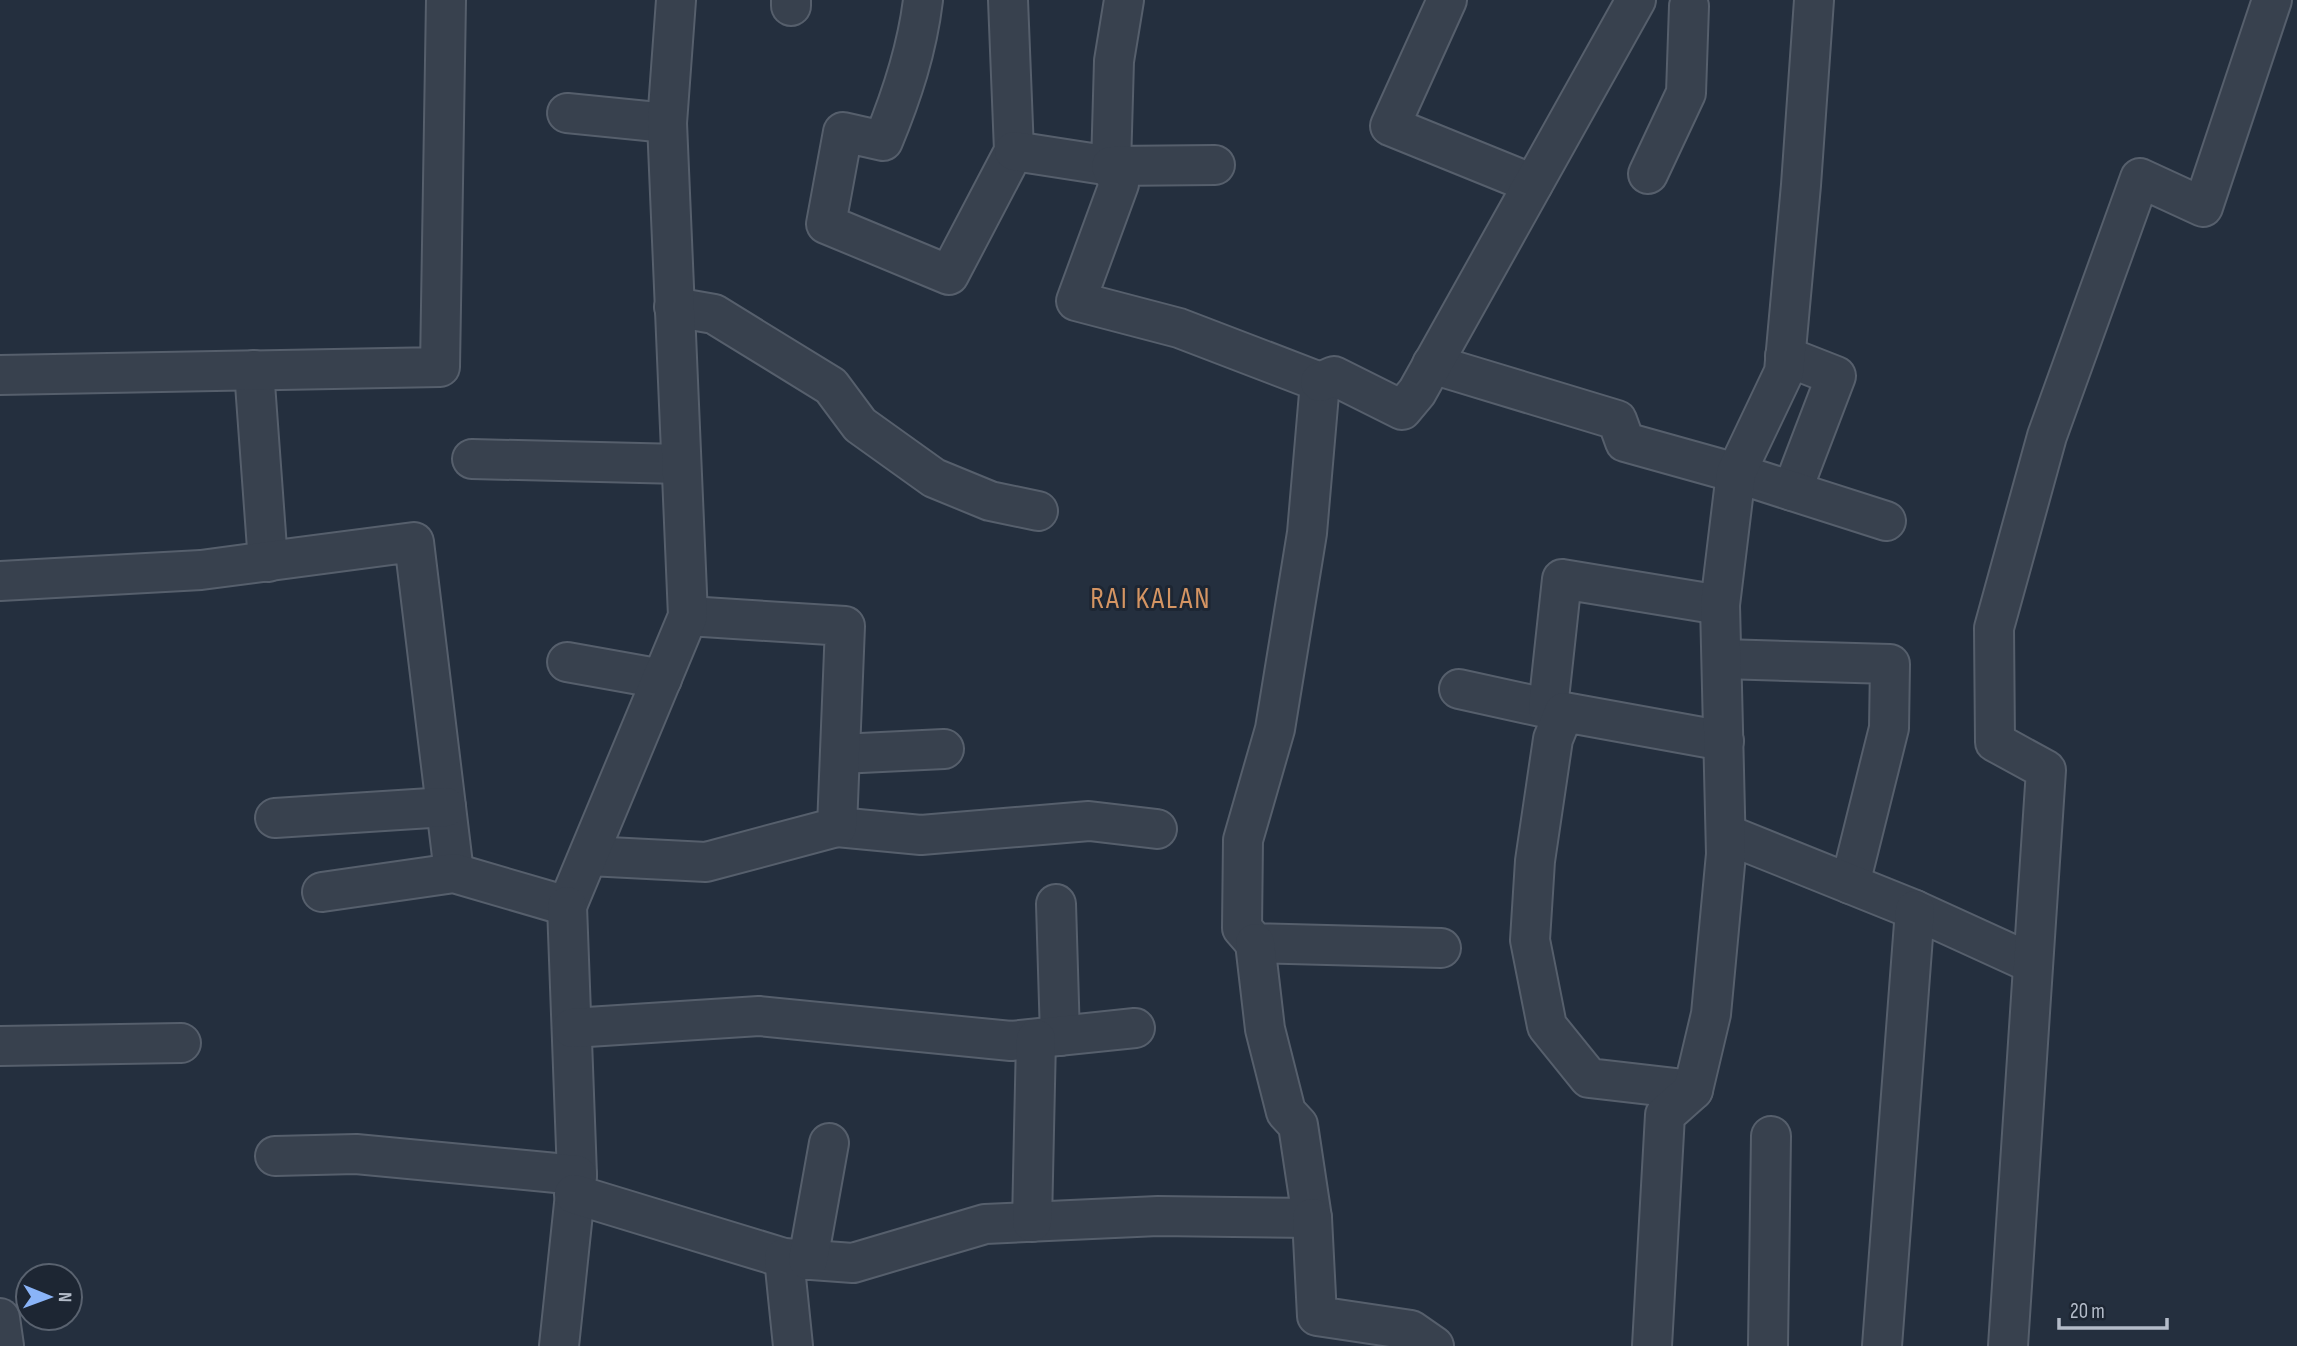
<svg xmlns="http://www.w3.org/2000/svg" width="2297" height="1346" viewBox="0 0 2297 1346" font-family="'Sofia Sans Condensed',sans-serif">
<rect width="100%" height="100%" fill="#242f3e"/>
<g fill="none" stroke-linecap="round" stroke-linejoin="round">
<defs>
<g id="minor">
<path d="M923 0C917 50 902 95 883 141L843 132 826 224 949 275 1014 151 1008 0"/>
<path d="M1447 0 1390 126 1533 184"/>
<path d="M791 6V0"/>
<path d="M567 113 667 123"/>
<path d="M1014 151 1111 166 1114 61 1124 0"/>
<path d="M1215 165 1111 166 1119 184 1076 301 1179 328 1320 382 1307 533 1275 729 1243 840 1242 928 1255 943 1441 948"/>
<path d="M1648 174 1686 93 1689 6"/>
<path d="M674 307 714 314 831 386 860 425 934 478 990 501 1038 511"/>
<path d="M1785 356 1836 376 1792 491"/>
<path d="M1432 364 1617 420 1625 442 1736 473 1886 521"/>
<path d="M254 370 268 562"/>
<path d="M0 375 440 367 446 0"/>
<path d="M1320 382 1334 376 1402 410 1417 392 1636 0"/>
<path d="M472 459 681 464"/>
<path d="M0 581 201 570 414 542 454 873"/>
<path d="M1723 659 1890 664 1889 728 1850 884"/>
<path d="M567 662 662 679"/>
<path d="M1459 689 1564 712"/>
<path d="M1548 708 1562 579 1720 605"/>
<path d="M840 754 944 749"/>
<path d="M275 818 446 807"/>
<path d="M837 827 921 835 1089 821 1157 829"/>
<path d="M1726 834 1915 910 2033 964"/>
<path d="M589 856 706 862 837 827 845 626 688 616"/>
<path d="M322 892 454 873 567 906 688 616 667 123 676 0"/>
<path d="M1056 904 1060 1036"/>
<path d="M567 906 577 1175"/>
<path d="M572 1028 759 1016 1011 1041 1135 1028"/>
<path d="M0 1046 181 1043"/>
<path d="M1693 1090 1589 1078 1547 1026 1530 940 1535 861 1553 739 1564 712 1724 741"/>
<path d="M275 1156 356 1154 577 1175 559 1346"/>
<path d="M574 1194 784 1258 853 1263 985 1224 1158 1216 1312 1218 1298 1125 1286 1112 1265 1029 1255 943"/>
<path d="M1312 1218 1317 1316 1411 1330 1434 1346"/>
<path d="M1032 1222 1036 1039"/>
<path d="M784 1258 793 1346"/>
<path d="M808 1260 829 1143"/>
<path d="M0 1318 4 1346"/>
<path d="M1652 1346 1665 1115 1693 1090 1711 1014 1726 854 1720 605 1736 473 1784 372 1801 185 1814 0"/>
<path d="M1768 1346 1771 1136"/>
<path d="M1882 1346 1915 910"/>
<path d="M2008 1346 2046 770 1995 742 1994 628 2047 436 2140 178 2203 207 2272 0"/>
</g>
</defs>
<use href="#minor" stroke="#565f6c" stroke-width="42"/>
<use href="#minor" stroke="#38414e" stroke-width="38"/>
</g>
<g text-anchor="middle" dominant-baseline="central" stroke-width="6" stroke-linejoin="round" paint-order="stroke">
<g font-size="30" letter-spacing="2" fill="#d59563" stroke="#1d2633">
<text x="1151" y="599">RAI KALAN</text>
</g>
</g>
<g transform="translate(49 1297) rotate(91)"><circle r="33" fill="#1d2633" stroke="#59626f" stroke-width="2"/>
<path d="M0-5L12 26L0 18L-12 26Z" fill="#8ab4f8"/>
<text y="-10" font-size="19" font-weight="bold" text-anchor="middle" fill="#b4bcc9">N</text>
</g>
<path d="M2059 1318v10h108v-10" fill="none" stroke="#b4bcc9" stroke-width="3.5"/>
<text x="2070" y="1318" font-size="21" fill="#b4bcc9" stroke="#1d2633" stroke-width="5" paint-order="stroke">20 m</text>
</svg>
